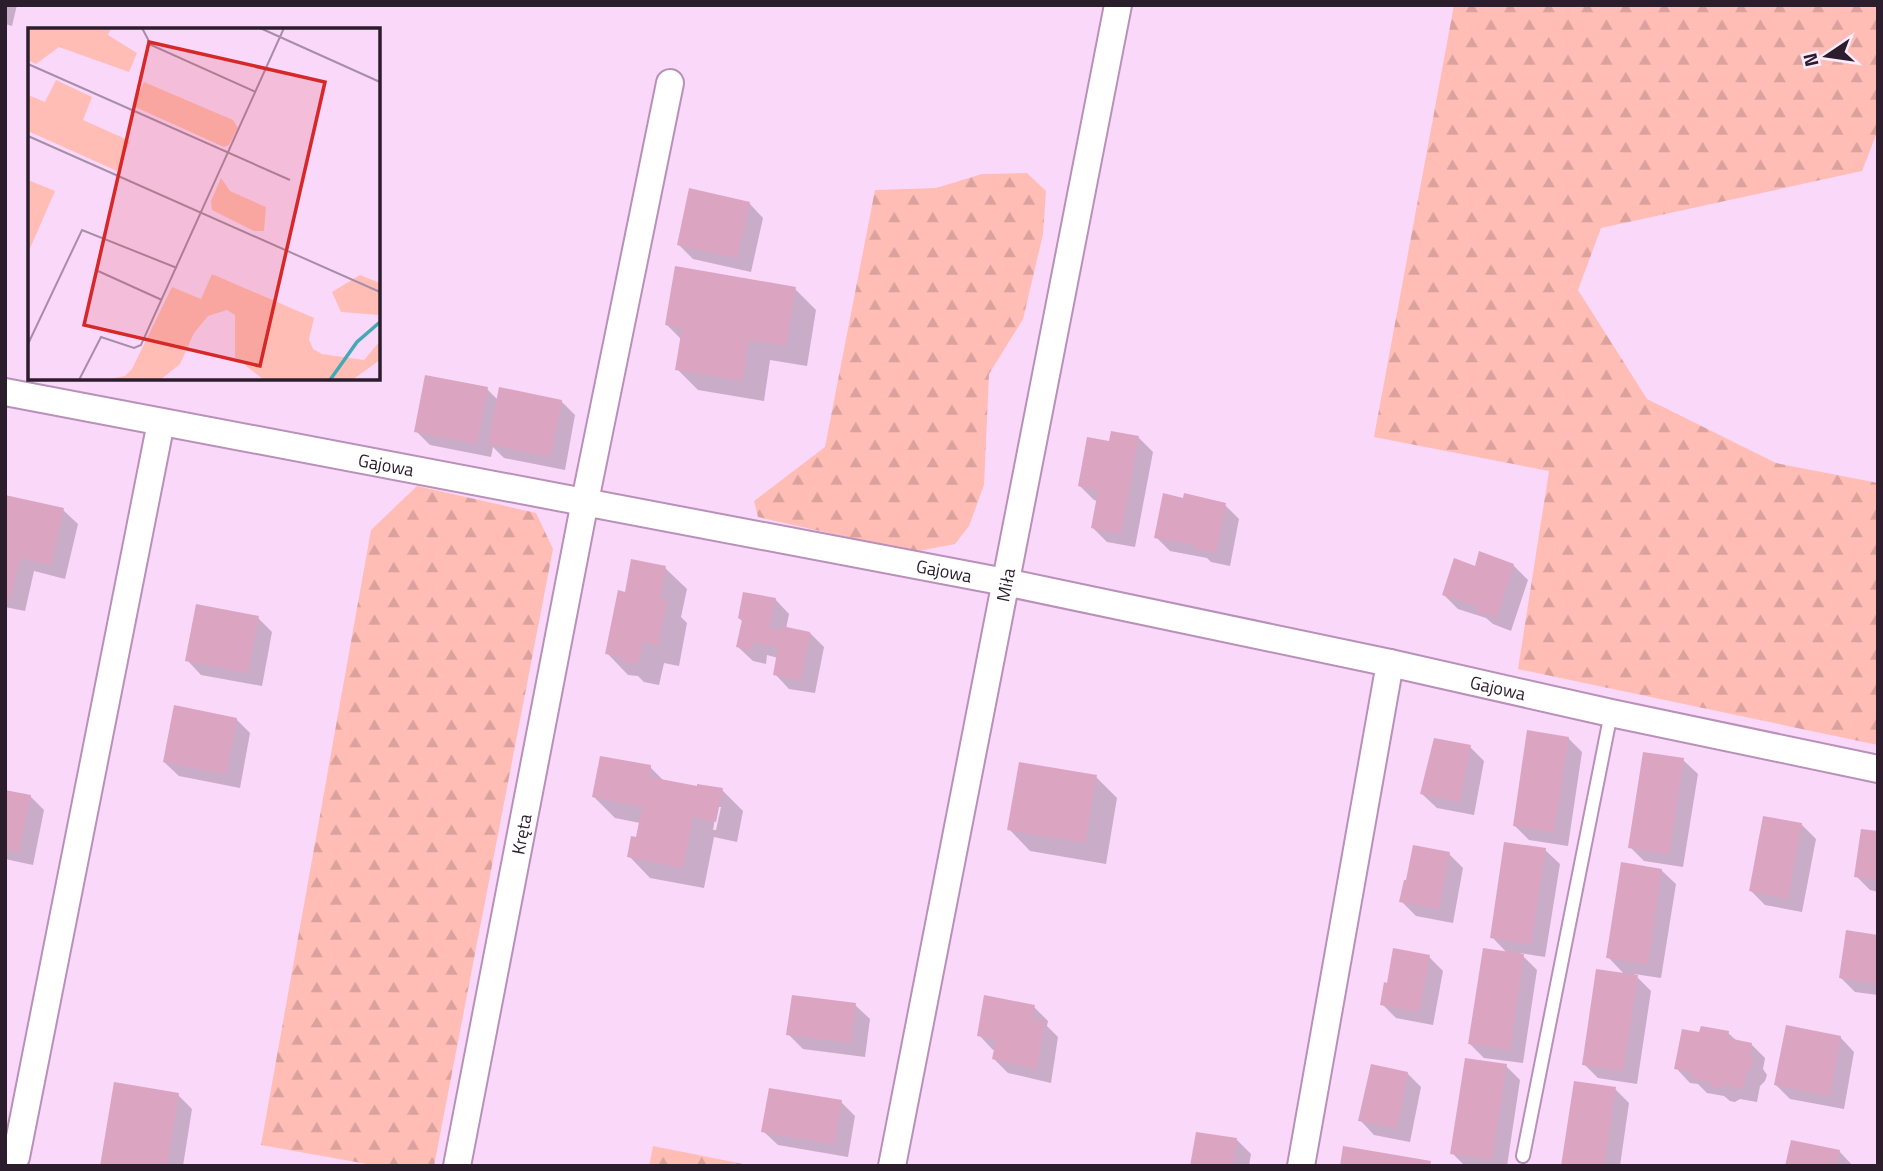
<svg xmlns="http://www.w3.org/2000/svg" width="1883" height="1171" viewBox="0 0 1883 1171" font-family="'Titillium Web',sans-serif">
<defs>
<pattern id="forest-firs" width="22" height="20" patternUnits="userSpaceOnUse" patternTransform="scale(1.75)"><rect width="22" height="20" fill="#ffbdb6"/><path d="M5 1l3.5 6h-7zM16 11l3.5 6h-7z" fill="#dba29d"/></pattern>
</defs>
<rect width="100%" height="100%" fill="#fad8fa"/>
<g fill="url(#forest-firs)">
<path d="M1454 5H1878V130L1862 171 1601 228 1578 290 1647 399 1776 463 1878 483V745L1518 669 1549 471 1374 437Z"/>
<path d="M1027 173 1046 191 1043 234 1023 319 989 374 984 485 969 526 955 544 913 552 758 517 754 501 825 447 875 190 936 188 982 174Z"/>
<path d="M417 486 536 513 553 549 434 1166H378L261 1145 371 530Z"/>
<path d="M653 1146 753 1166H649Z"/>
</g>
<g fill="#0003" fill-rule="evenodd">
<path d="M5 5H17L12 26 5 24Z"/>
<path d="M749 203 763 218 751 272 693 259 679 245Z"/>
<path d="M795 289 816 310 807 366 770 360 764 401 698 390 677 369 682 340 667 325Z"/>
<path d="M487 389 498 400 561 401 575 415 565 470 504 458 493 447 491 457 430 445 416 431Z"/>
<path d="M1139 438 1153 452 1135 547 1107 542 1093 528 1098 501 1094 500 1080 486 1110 443Z"/>
<path d="M5 497 63 510 78 524 65 579 34 571 25 611 5 607Z"/>
<path d="M1225 505 1239 519 1230 566 1211 562 1207 558 1170 551 1156 537Z"/>
<path d="M1513 565 1528 580 1511 631 1493 624 1486 618 1458 609 1444 595 1476 568Z"/>
<path d="M665 568 687 589 681 617 687 623 679 666 664 663 659 685 644 682 638 676 628 675 607 653 626 594Z"/>
<path d="M775 599 789 614 786 629 810 633 824 647 815 693 789 689 775 674 778 658 767 655 766 664 753 661 738 647 743 622 739 618Z"/>
<path d="M258 618 272 632 262 686 201 675 187 660Z"/>
<path d="M236 719 250 733 240 788 179 776 164 762Z"/>
<path d="M1568 738 1582 752 1568 846 1529 840 1514 825Z"/>
<path d="M1470 747 1484 761 1474 815 1437 808 1422 794Z"/>
<path d="M1683 760 1698 774 1683 867 1644 861 1630 847Z"/>
<path d="M650 767 665 782 722 790 743 811 737 842 714 837 704 888 650 878 629 856 637 839 640 823 615 818 594 797ZM717 807H721L716 830H713Z"/>
<path d="M1096 777 1117 798 1106 864 1030 851 1009 829Z"/>
<path d="M5 791 30 796 44 810 33 865 5 859Z"/>
<path d="M1801 824 1816 839 1802 912 1765 905 1751 891Z"/>
<path d="M1878 833V892L1870 890 1856 876Z"/>
<path d="M1545 850 1560 864 1545 957 1520 953 1537 970 1523 1063 1484 1058 1469 1043 1508 954 1492 937Z"/>
<path d="M1449 854 1463 868 1453 923 1416 916 1401 901 1408 882Z"/>
<path d="M1661 870 1676 884 1661 978 1634 974 1651 991 1637 1084 1598 1078 1584 1064 1625 975 1608 957Z"/>
<path d="M1878 937V995L1855 992 1840 977Z"/>
<path d="M1429 957 1443 971 1433 1025 1396 1018 1382 1004Z"/>
<path d="M855 1005 870 1019 865 1057 803 1049 788 1034Z"/>
<path d="M1034 1007 1048 1021 1047 1026 1058 1037 1051 1083 1008 1073 994 1059 995 1050H993L979 1035Z"/>
<path d="M1728 1033 1737 1041 1751 1044 1765 1058 1763 1069 1767 1075 1765 1081 1760 1086 1757 1102 1740 1099 1735 1102 1730 1101 1724 1096 1707 1093 1698 1084 1690 1083 1676 1068 1700 1034Z"/>
<path d="M1840 1037 1854 1052 1844 1109 1790 1099 1776 1085Z"/>
<path d="M1506 1066 1520 1080 1507 1166H1465L1452 1153Z"/>
<path d="M1407 1073 1421 1087 1410 1142 1374 1135 1360 1120Z"/>
<path d="M1615 1089 1629 1103 1620 1166H1563Z"/>
<path d="M178 1095 192 1109 183 1166H102Z"/>
<path d="M841 1102 855 1116 848 1157 778 1145 763 1131Z"/>
<path d="M1237 1140 1251 1154 1249 1166H1192Z"/>
<path d="M1839 1151 1853 1166H1787Z"/>
</g>
<g fill="#dba5c1">
<path d="M689 188 750 202 737 258 677 245Z"/>
<path d="M675 266 796 287 786 346 749 340 743 381 675 370 682 328 665 325Z"/>
<path d="M425 375 488 387 477 444 414 432Z"/>
<path d="M499 387 562 400 551 457 488 444Z"/>
<path d="M1111 431 1139 436 1121 534 1091 528 1098 491 1078 486 1087 437 1109 441Z"/>
<path d="M1163 493 1183 498 1184 493 1226 503 1216 553 1194 548 1195 545 1154 538Z"/>
<path d="M5 495 64 508 51 565 20 558 11 598 5 597Z"/>
<path d="M1479 551 1514 564 1497 618 1476 611 1477 606 1442 595 1454 558 1475 566Z"/>
<path d="M631 559 666 566 660 599 667 600 658 645 643 642 638 665 621 661V657L605 654 618 590 625 592Z"/>
<path d="M743 592 776 598 769 627 781 630 782 626 810 632 801 680 773 675 778 647 753 642 752 650 736 647 742 620 738 618Z"/>
<path d="M196 604 259 616 248 673 185 661Z"/>
<path d="M174 705 237 718 226 774 163 762Z"/>
<path d="M1527 730 1569 737 1554 832 1513 826Z"/>
<path d="M1434 738 1471 745 1460 802 1420 794Z"/>
<path d="M1643 752 1684 758 1669 854 1628 848Z"/>
<path d="M600 756 651 765 650 777 697 786V784L723 788 716 822 693 817 683 868 627 857 631 836 636 837 642 807 592 797Z"/>
<path d="M1019 762 1097 775 1085 843 1007 830Z"/>
<path d="M5 790 31 795 19 852 5 849Z"/>
<path d="M1763 816 1802 823 1788 899 1749 891Z"/>
<path d="M1861 829 1878 831V880L1854 877Z"/>
<path d="M1504 842 1546 848 1531 944 1490 938Z"/>
<path d="M1413 845 1450 852 1439 909 1399 902 1404 880H1406Z"/>
<path d="M1621 862 1662 869 1648 964 1606 958Z"/>
<path d="M1846 930 1878 935V984L1839 978Z"/>
<path d="M1393 948 1430 955 1419 1012 1380 1005 1384 982 1387 983Z"/>
<path d="M1483 948 1524 954 1510 1050 1468 1044Z"/>
<path d="M1596 969 1638 975 1623 1071 1582 1065Z"/>
<path d="M792 995 856 1003 851 1043 786 1035Z"/>
<path d="M984 995 1035 1005 1032 1019 1045 1021 1037 1069 992 1059 996 1040 977 1036Z"/>
<path d="M1786 1025 1841 1036 1830 1096 1774 1085Z"/>
<path d="M1701 1026 1729 1031 1728 1038 1752 1043 1750 1054 1753 1060 1752 1067 1747 1071 1743 1089 1725 1085 1720 1089 1713 1087 1709 1082 1691 1079 1692 1072 1674 1069 1682 1029 1699 1032Z"/>
<path d="M1465 1058 1507 1064 1492 1160 1450 1154Z"/>
<path d="M1371 1064 1408 1072 1397 1128 1358 1121Z"/>
<path d="M1574 1081 1616 1087 1604 1166H1561Z"/>
<path d="M114 1082 179 1093 167 1166H100Z"/>
<path d="M769 1088 842 1100 834 1144 761 1132Z"/>
<path d="M1196 1132 1237 1138 1233 1166H1190Z"/>
<path d="M1791 1140 1840 1150 1837 1166H1785Z"/>
<path d="M1343 1146 1431 1161 1430 1166H1340Z"/>
</g>
<g fill="none" stroke-linecap="round" stroke-linejoin="round">
<defs>
<path id="lane" d="M1523 1156 1611 713"/>
<g id="street">
<path id="s1" d="M5 392 1005 582 1390 663 1611 713 1878 769"/>
<path d="M5 1163 16 1157 161 422"/>
<path id="s2" d="M457 1166 585 501 670 83"/>
<path id="s3" d="M892 1166 1118 5"/>
<path d="M1301 1166 1390 663"/>
</g>
</defs>
<use href="#lane" stroke="#b890b8" stroke-width="16"/>
<use href="#street" stroke="#b890b8" stroke-width="30"/>
<use href="#lane" stroke="#fff" stroke-width="12"/>
<use href="#street" stroke="#fff" stroke-width="26"/>
</g>
<g text-anchor="middle" dominant-baseline="central" stroke-width="6" stroke-linejoin="round" paint-order="stroke">
<g font-size="18" fill="#2c1d2d" stroke="#fdecfd">
<text stroke="none"><textPath href="#s1" startOffset="388">Gajowa</textPath></text>
<text stroke="none"><textPath href="#s1" startOffset="956">Gajowa</textPath></text>
<text stroke="none"><textPath href="#s3" startOffset="592">Miła</textPath></text>
<text stroke="none"><textPath href="#s1" startOffset="1522">Gajowa</textPath></text>
<text stroke="none"><textPath href="#s2" startOffset="338">Kręta</textPath></text>
</g>
</g>
<g transform="translate(28 28)">
<rect width="352" height="352" fill="#fad8fa"/>
<path d="M0 0H83L80 7 109 25 101 44 31 19 8 36 0 32ZM28 52 64 69 55 92 102 113 89 143 0 103V67L17 74ZM116 54 205 92 210 100 201 117 196 119 105 78ZM193 150 202 163 238 179 236 203H226L184 182 183 173ZM0 152 27 163 0 225ZM184 246 286 290 281 311 285 321 294 326 336 332 352 313V332L324 352H236L207 329V287L199 282 180 288 166 305 152 336 132 352H76L97 348 104 341 144 259 173 271ZM332 247 352 255V287L313 284 304 264Z" fill="#ffbdb6"/>
<path fill="none" stroke="#44a9b5" stroke-width="3.5" d="M302 352 329 314 352 294"/>
<path fill="none" stroke="#a88da8" stroke-width="2" d="M114 0 123 17 228 64M232 0 352 54M0 36 262 152M0 108 352 264M70 243 134 272M0 316 54 202 149 240M51 352 73 309 106 320 113 317 256 0"/>
<path fill="#d62828" fill-opacity="0.15" stroke="#d62828" stroke-width="3.5" d="M121 14 297 54 232 338 56 297Z"/>
<rect width="352" height="352" fill="none" stroke="#2c1d2d" stroke-width="3.5"/>
</g>
<rect width="1883" height="1171" fill="none" stroke="#2c1d2d" stroke-width="14"/>
<g transform="translate(1827 56) rotate(257)" stroke="#fdecfd" stroke-width="5" paint-order="stroke">
<path d="M0-5L12 26L0 18L-12 26Z" fill="#2c1d2d"/>
<text y="-10" font-size="19" font-weight="bold" text-anchor="middle" fill="#2c1d2d">N</text>
</g>
</svg>
